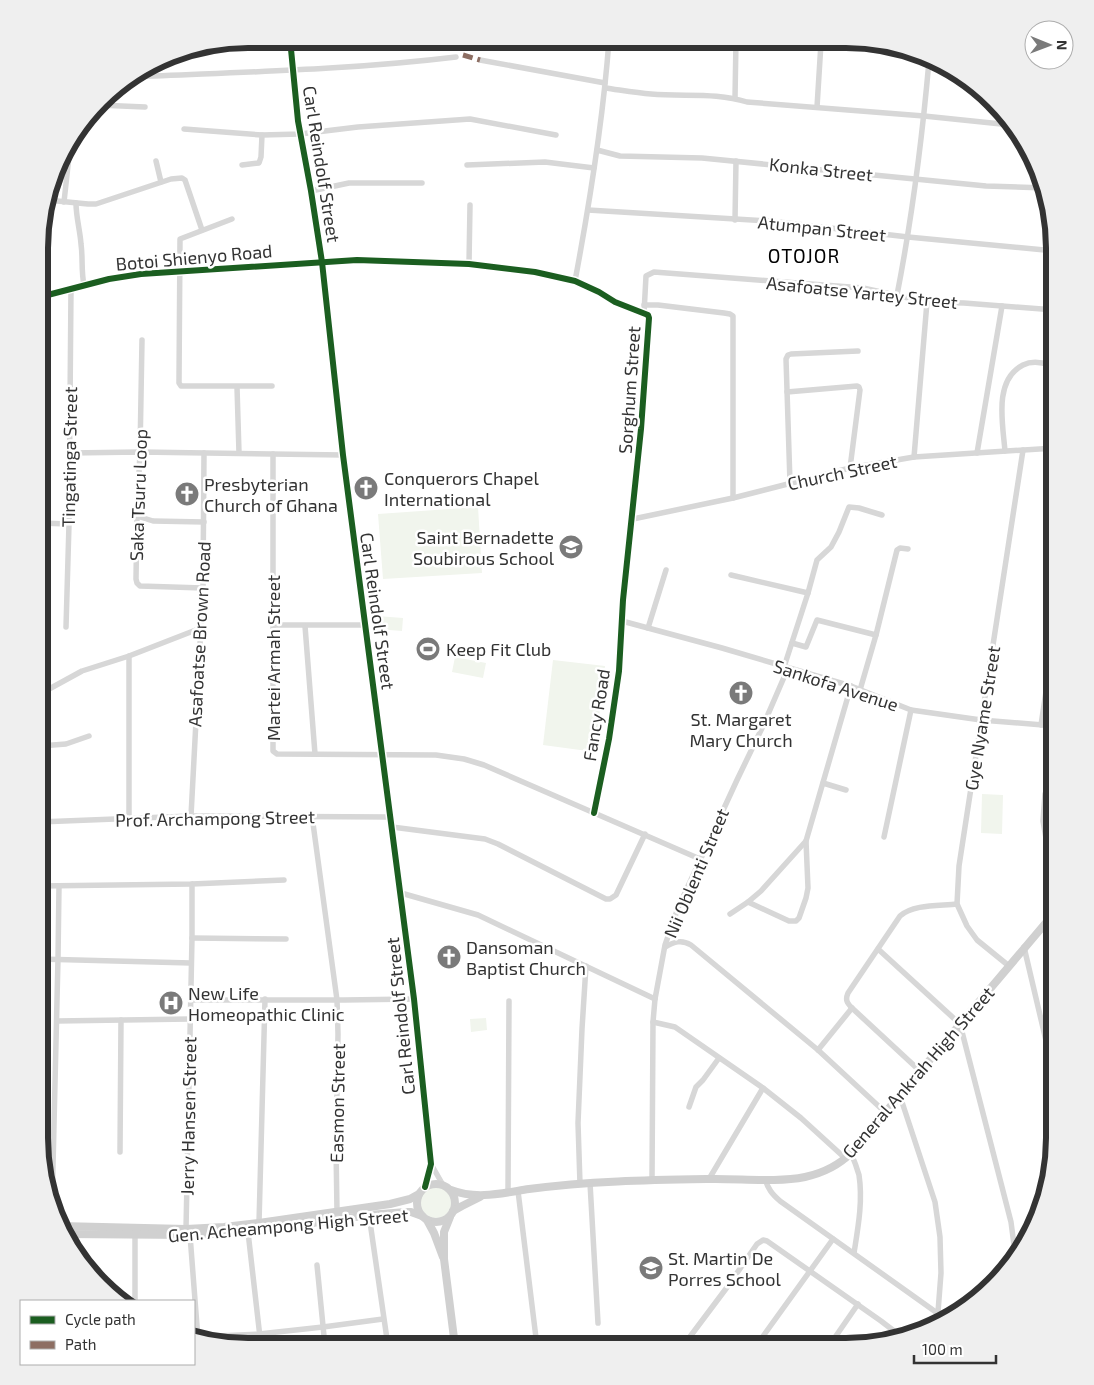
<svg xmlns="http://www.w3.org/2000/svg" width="1094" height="1385" viewBox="0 0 1094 1385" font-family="'Exo 2',sans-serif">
<rect width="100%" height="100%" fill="#fff"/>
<g fill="#f1f5ed">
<path d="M478 507 482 573 383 579 378 514Z"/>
<path d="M377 616 403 618 402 631 376 629Z"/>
<path d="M455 657 486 663 483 678 452 672Z"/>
<path d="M553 660 605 666 595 752 543 745Z"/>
<path d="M982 794 1003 795 1002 834 981 833Z"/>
<path d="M486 1018 487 1030 471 1032 470 1019Z"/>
<circle cx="436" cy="1202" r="16"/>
</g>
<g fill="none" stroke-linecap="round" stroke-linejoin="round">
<g stroke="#d7d7d7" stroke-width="5.5">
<path d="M290 39 298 121 311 191 322 262 343 455 414 999 431 1164 425 1187"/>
<path d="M799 40 911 55"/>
<path d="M480 60 605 83"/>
<path d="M133 77C241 72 349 70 456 57"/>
<path d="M605 88C620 90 636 93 651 94 684 97 716 92 747 102L924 116 1011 125"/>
<path d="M735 98 736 40"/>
<path d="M98 105 145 107"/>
<path d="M817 107 821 43"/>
<path d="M184 129 262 135 300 134 358 127 470 119 556 135"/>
<path d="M597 150 620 156 702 158 986 186 1046 188"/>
<path d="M156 161 161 182"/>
<path d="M242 165 259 163 261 157 262 135"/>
<path d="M467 165 545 162 594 168"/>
<path d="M311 191 349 183H422"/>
<path d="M47 200 88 204H96L171 179 182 178 185 180 202 230"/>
<path d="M64 202 71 138"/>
<path d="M76 203C76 217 80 230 81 244 83 258 81 271 84 285"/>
<path d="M588 210 770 221 908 237 1055 251"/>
<path d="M232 219 180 239 179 383 181 386H272"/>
<path d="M735 220 736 161"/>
<path d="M469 264 470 205"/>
<path d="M575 281C590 201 603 121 609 40"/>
<path d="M897 295C912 218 922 140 929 61"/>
<path d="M40 297 109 279 141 274 357 260 469 264 535 272 575 281 599 292 615 302 648 315 649 318 641 429 623 600 619 671 609 739 594 813"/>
<path d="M644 305H658L724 313 730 314 733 316V498"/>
<path d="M644 313 646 276 654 272 863 288 927 302 964 303 1055 310"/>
<path d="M142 340 140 452 137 516 136 579 137 583 140 586 203 588"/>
<path d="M237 387 239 453"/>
<path d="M787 392 857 386 859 387 860 390 850 468"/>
<path d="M1005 451C1003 425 993 380 1023 365 1031 361 1041 362 1050 365"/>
<path d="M70 453 140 452 343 455"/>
<path d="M977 453 1002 306"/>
<path d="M273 454V751L277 754 436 755 464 759 484 765 700 859"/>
<path d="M914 457 927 302"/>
<path d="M790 483 786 359 788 355 791 354 858 351"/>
<path d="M137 516 153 521 204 522"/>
<path d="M633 519 733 498 850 468 914 457 1055 448"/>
<path d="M40 523 69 524"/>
<path d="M731 575 808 593"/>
<path d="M622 621 722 648 851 686 911 710 981 720 1055 726"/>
<path d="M273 625H365"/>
<path d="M305 626 315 754"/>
<path d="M66 627 69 524 71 288"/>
<path d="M648 628 666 570"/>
<path d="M792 643 806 647 817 620 876 635"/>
<path d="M129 656V818"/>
<path d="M40 662H45"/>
<path d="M784 667 808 593 817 560 831 547 839 532 849 507 859 508 882 515"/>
<path d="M860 690 876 635 897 550 900 548 908 549"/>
<path d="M40 694 82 671 129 656 201 628"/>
<path d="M1041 725 1055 632"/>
<path d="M40 746 66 744 89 736"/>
<path d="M823 783 846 790"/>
<path d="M191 816 203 588 204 453"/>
<path d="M312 816 337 1000 338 1034 336 1147 337 1212"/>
<path d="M39 822 191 816 391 817"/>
<path d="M392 827 485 839 498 844 606 899H610L616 895 645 834"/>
<path d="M884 837 911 710"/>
<path d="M1055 870 1047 844 1043 821 1045 794 1048 787 1055 780"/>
<path d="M39 886 192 884 284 880"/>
<path d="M401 893 478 915 655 999"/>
<path d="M748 902 789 921H796L799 918 806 898 808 888 806 841"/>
<path d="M730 914 748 902 761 891 806 841 851 686"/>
<path d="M192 938 286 939"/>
<path d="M665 947C674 942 681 939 691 945L818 1050 886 1113"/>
<path d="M1024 947 1055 1079"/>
<path d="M878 949 960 1024 1011 1222 1014 1245 1013 1260"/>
<path d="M39 959 191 963"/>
<path d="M1009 966 977 940 967 926 957 904 959 866 1023 450"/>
<path d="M191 1000H344L414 999"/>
<path d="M57 1021 190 1019"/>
<path d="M653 1022 675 1027 763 1088 801 1118 846 1159"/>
<path d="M818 1050 852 1008"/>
<path d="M920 1071 852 1008C847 1003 845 1000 848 993L900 916C913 904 940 906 957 904"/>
<path d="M900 1096 935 1202 940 1237 941 1273 938 1312"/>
<path d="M689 1107 696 1087 703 1080 719 1058"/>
<path d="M40 1151 53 1152"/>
<path d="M120 1152 121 1020"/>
<path d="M851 1153C854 1160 857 1168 859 1175 863 1201 858 1228 854 1253"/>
<path d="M431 1164 443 1185"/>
<path d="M709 1179 763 1088"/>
<path d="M765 1179C768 1189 772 1194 780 1201L947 1320"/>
<path d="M652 1180 653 1022 655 999 665 945 678 908 737 780 763 726 788 668"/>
<path d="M590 1183 598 1323"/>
<path d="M580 1184 578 1123 582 1029 586 966"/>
<path d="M518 1191 537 1346"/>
<path d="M508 1193 509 1001"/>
<path d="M52 1208 58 959 59 886"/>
<path d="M369 1215 388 1346"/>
<path d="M259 1223 265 999"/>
<path d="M186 1229 192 938V884"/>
<path d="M248 1232 261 1346"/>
<path d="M190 1235 198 1339"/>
<path d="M135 1236V1301"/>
<path d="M317 1265 325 1346"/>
<path d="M194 1337 259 1334 323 1327 383 1319"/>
<path d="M683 1346 728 1286 757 1244 763 1240 767 1241 881 1321 898 1334"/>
<path d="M756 1346 833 1239"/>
<path d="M829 1346 858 1304"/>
</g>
<g stroke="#d0d0d0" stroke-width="8">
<circle cx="436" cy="1203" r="19"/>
<path d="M451 1190C477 1200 503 1193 529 1189 588 1181 648 1180 707 1179 738 1178 775 1183 805 1177 823 1173 838 1166 851 1153L1055 912"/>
<path d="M453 1211 462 1206 480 1197"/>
<path d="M450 1217 444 1232V1259L455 1346"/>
<path d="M427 1220 434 1233 443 1257"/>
<path d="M60 1226 186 1229 224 1227 259 1223 390 1204 410 1199 419 1194"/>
<path d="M64 1234 190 1235 248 1232 369 1215 406 1212H411L422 1216"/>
</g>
<path stroke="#8d6e63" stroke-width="5" stroke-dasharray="10 5" stroke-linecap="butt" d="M463 55 480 60"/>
<defs>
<g id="cycleway">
<path d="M290 39 298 121 311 191 322 262 343 455 414 999 431 1164 425 1187"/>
<path d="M40 297 109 279 141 274 357 260 469 264 535 272 575 281 599 292 615 302 648 315 649 318 641 429 623 600 619 671 609 739 594 813"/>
</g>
</defs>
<use href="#cycleway" stroke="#fff" stroke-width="9"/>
<use href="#cycleway" stroke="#1b5e20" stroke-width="6"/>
</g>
<defs>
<symbol id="church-disc" viewBox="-11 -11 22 22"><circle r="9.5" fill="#7a7a7a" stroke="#fff"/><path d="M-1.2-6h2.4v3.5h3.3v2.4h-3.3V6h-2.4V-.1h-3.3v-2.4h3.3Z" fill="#fff"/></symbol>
<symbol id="school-disc" viewBox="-11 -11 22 22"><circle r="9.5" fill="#7a7a7a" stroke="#fff"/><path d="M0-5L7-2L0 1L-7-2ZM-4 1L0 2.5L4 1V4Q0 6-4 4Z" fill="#fff"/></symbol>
<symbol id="stadium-disc" viewBox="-11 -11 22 22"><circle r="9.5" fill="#7a7a7a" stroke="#fff"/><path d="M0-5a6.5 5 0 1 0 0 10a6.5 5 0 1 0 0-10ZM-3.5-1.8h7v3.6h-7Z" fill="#fff"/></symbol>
<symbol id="hospital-disc" viewBox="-11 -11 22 22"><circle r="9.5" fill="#7a7a7a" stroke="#fff"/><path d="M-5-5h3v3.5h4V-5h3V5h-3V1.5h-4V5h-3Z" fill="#fff"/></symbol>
</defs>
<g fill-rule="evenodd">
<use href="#church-disc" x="352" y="474" width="28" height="28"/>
<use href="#church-disc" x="173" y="480" width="28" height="28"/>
<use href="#school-disc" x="557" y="533" width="28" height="28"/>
<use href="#stadium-disc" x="414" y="635" width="28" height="28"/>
<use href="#church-disc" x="727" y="679" width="28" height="28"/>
<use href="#church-disc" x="435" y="943" width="28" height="28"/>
<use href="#hospital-disc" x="157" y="989" width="28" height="28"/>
<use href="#school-disc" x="637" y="1254" width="28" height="28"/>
</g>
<g text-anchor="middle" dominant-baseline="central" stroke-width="5" stroke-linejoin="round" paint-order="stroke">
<g font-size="18" fill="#333" stroke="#fff">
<text transform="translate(322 164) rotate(81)">Carl Reindolf Street</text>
<text transform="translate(821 169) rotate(6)">Konka Street</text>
<text transform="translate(822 228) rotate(6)">Atumpan Street</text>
<text transform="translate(194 257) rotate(-5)">Botoi Shienyo Road</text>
<text transform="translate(862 292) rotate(6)">Asafoatse Yartey Street</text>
<text transform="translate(629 390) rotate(-86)">Sorghum Street</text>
<text transform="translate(69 457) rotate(-89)">Tingatinga Street</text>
<text transform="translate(842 472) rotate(-12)">Church Street</text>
<text transform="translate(138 495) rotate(-88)">Saka Tsuru Loop</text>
<text transform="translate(378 611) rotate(82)">Carl Reindolf Street</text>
<text transform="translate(199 634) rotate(-87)">Asafoatse Brown Road</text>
<text transform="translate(273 658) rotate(-90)">Martei Armah Street</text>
<text transform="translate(836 685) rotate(18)">Sankofa Avenue</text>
<text transform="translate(596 715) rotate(-81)">Fancy Road</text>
<text transform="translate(982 718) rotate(-81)">Gye Nyame Street</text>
<text transform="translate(215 818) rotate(-1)">Prof. Archampong Street</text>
<text transform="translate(696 873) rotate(-67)">Nii Oblenti Street</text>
<text transform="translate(400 1016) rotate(-96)">Carl Reindolf Street</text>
<text transform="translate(918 1072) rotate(-49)">General Ankrah High Street</text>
<text transform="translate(337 1103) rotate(-89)">Easmon Street</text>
<text transform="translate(188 1116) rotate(-89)">Jerry Hansen Street</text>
<text transform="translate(288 1225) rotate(-5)">Gen. Acheampong High Street</text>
</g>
<g font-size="18" fill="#333" stroke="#fff" text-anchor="start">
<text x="384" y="478">Conquerors Chapel<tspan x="384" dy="21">International</tspan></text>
<text x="204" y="484">Presbyterian<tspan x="204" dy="21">Church of Ghana</tspan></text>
<text x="554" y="537" text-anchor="end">Saint Bernadette<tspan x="554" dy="21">Soubirous School</tspan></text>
<text x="446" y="649">Keep Fit Club</text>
<text x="741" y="719" text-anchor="middle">St. Margaret<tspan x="741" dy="21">Mary Church</tspan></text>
<text x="466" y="947">Dansoman<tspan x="466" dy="21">Baptist Church</tspan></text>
<text x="188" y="993">New Life<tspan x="188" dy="21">Homeopathic Clinic</tspan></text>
<text x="668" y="1258">St. Martin De<tspan x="668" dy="21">Porres School</tspan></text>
</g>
<g font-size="19" letter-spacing="1" fill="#000" stroke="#fff">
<text x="804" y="255">OTOJOR</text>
</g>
</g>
<path d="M0 0H1094V1385H0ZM248 48H846A200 200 0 0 1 1046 248V1138A200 200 0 0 1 846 1338H248A200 200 0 0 1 48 1138V248A200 200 0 0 1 248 48Z" fill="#efefef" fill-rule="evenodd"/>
<path fill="none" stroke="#333" stroke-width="6" d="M248 48H846A200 200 0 0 1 1046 248V1138A200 200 0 0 1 846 1338H248A200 200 0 0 1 48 1138V248A200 200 0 0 1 248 48Z"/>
<rect x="20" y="1300" width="175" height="65" fill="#ffffff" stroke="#adadad"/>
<rect x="30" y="1316" width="25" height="8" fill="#1b5e20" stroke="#adadad"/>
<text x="65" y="1325" font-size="15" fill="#333333">Cycle path</text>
<rect x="30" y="1341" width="25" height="8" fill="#8d6e63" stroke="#adadad"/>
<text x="65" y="1350" font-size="15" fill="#333333">Path</text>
<g transform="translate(1049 45) rotate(91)"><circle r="24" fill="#ffffff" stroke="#adadad"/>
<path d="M0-4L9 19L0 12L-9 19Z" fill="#7a7a7a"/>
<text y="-8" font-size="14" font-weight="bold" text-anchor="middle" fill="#333333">N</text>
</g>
<path d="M914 1355v8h82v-8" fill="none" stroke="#333333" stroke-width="2.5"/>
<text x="922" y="1355" font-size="15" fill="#333333" stroke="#ffffff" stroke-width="4" paint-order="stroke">100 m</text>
</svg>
